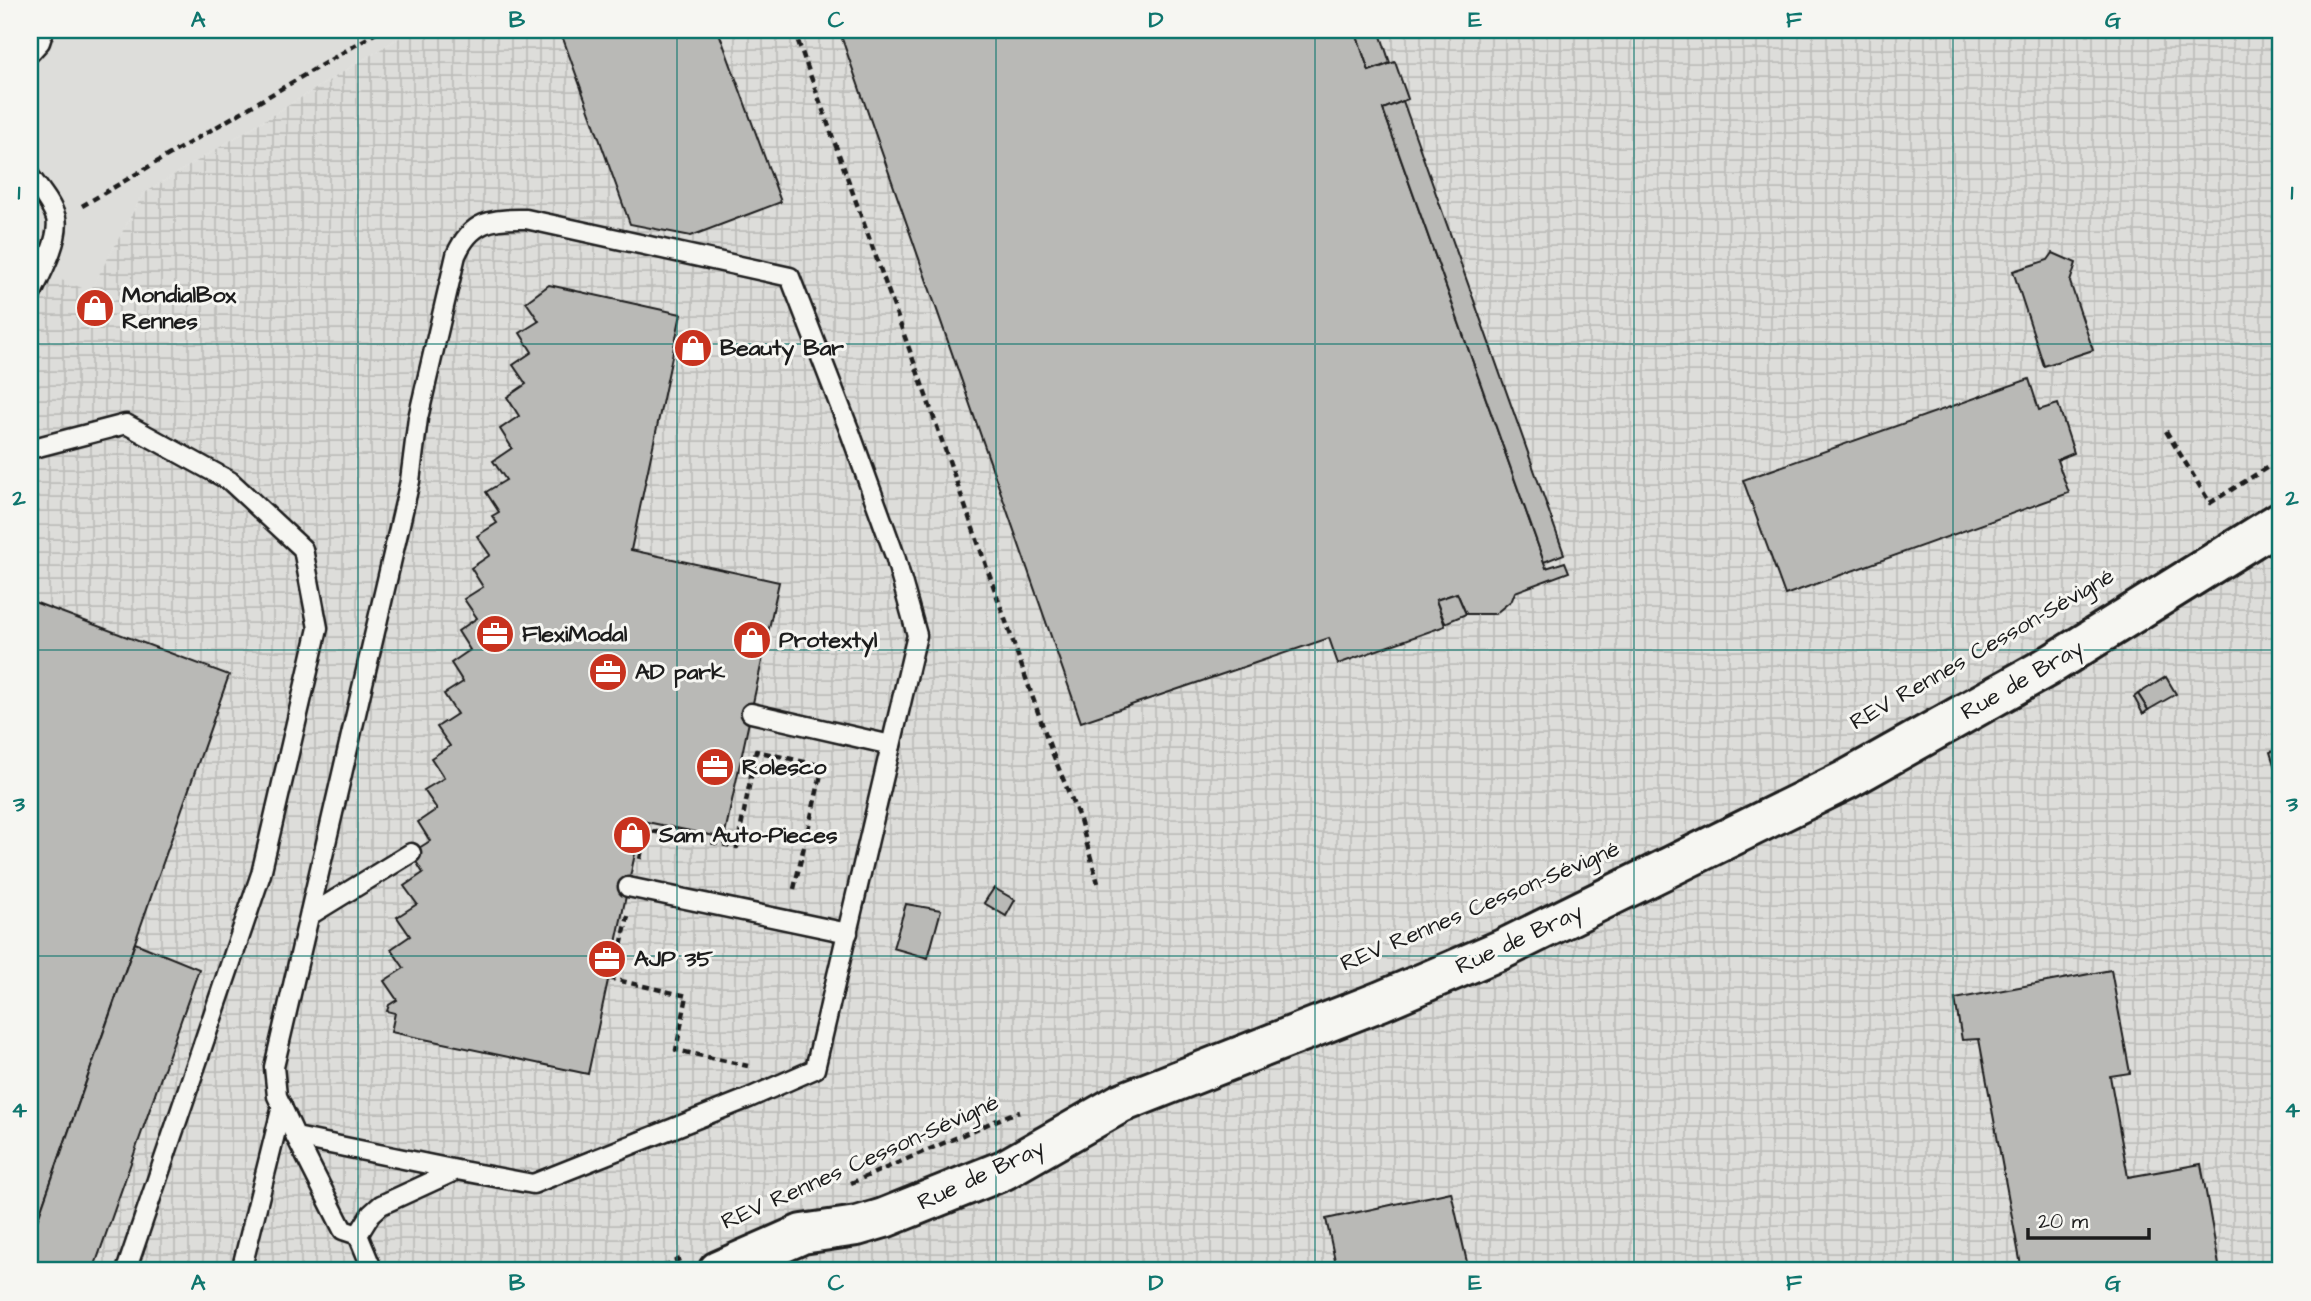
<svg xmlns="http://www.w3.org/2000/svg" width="2311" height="1301" viewBox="0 0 2311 1301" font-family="'Architects Daughter',sans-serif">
<defs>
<pattern id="industrial-grid" width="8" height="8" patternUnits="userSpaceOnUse" patternTransform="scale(1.75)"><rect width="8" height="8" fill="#ddddda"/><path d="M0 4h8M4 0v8" fill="none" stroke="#bdbdba"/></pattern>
</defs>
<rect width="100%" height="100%" fill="#edede9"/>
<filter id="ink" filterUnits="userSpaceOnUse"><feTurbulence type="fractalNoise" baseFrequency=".0143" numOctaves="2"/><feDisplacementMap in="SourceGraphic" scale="14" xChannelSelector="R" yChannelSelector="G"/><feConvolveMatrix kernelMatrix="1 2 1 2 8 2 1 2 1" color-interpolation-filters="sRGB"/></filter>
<g filter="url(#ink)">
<path fill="#ddddda" d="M30 30H412L143 194 90 292 30 268Z"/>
<path fill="url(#industrial-grid)" d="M412 30H2281V1271H30V268L90 291 143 194Z"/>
<g fill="#b9b9b6" stroke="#1c1c1c" stroke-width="2">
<path d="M560 30H718L781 202 691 236 630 224Z"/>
<path d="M839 30H1355L1369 71 1395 62 1408 99 1383 109 1544 562 1546 568 1565 562 1569 572 1515 592 1512 600 1495 614H1466L1457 593 1436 600 1445 626 1338 664 1329 638 1081 722Z"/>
<path d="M1355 30H1379L1390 63 1369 71Z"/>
<path d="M1403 101 1564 554 1544 562 1383 109Z"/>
<path d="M2053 253 2076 263 2070 282 2093 350 2044 366 2013 271 2048 260Z"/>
<path d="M549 285 681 314 631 550 779 582 724 838 642 821 588 1074 391 1032 395 1013 387 1011 389 1005 397 1000 384 981 404 968 391 949 410 936 397 917 417 904 404 886 423 873 411 853 430 841 418 822 437 809 424 790 444 778 431 758 450 746 437 727 457 714 444 694 463 682 451 663 470 650 458 631 477 618 464 599 483 587 471 568 490 555 477 536 497 523 492 516 499 512 486 492 506 480 493 461 512 448 500 429 519 416 507 397 526 384 513 365 532 352 520 333 539 321 526 302Z"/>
<path d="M2029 379 2039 410 2058 404 2074 453 2057 460 2069 493 1785 595 1743 480Z"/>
<path d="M1457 593 1466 614 1445 623 1436 600Z"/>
<path d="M34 602 229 675 30 1241V615Z"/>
<path d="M2166 677 2176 694 2148 710 2138 694Z"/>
<path d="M2138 694 2148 710 2143 714 2134 697Z"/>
<path d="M2281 748V787L2270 752Z"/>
<path d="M994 888 1015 900 1006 916 984 903Z"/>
<path d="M906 904 941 910 928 958 893 948Z"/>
<path d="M135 943 199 969 93 1271H30V1241Z"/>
<path d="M2111 970 2130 1073 2110 1076 2128 1177 2201 1164 2220 1271H2022L1979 1039 1962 1040 1955 999Z"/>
<path d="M1451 1192 1469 1271H1309L1336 1265 1326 1219Z"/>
</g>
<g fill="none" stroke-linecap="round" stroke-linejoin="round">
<defs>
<g id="lane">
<path d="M30 53 40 42 44 30"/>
<path d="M30 176C39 189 51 202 56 218 61 239 39 278 30 297"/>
<path d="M30 449 126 424 230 481 303 549 318 628 261 874 126 1271"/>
<path d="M751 713 891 745"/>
<path d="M628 887 848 933"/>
<path d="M310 915 411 853"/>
<path d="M296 1137 343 1230 358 1235 373 1271"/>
<path d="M358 1235 371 1214 381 1205 457 1170 533 1184 749 1098 815 1069 917 635 895 556 850 432 790 277 526 219C492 218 471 221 456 255L418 418 410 481 274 1067 277 1096 296 1137 457 1170"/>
<path d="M241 1271 282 1106"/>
</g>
<path id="secondary" d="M718 1271 802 1234 857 1226 884 1218 1004 1170 1121 1103 1381 1001 1503 949 1846 780 2047 667 2281 521"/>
</defs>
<use href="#lane" stroke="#1c1c1c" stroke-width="23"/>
<use href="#secondary" stroke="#1c1c1c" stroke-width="44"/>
<g stroke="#1c1c1c" stroke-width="4.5" stroke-dasharray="7 5" stroke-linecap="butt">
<path d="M794 30 924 390 1052 752 1080 820 1098 883"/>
<path d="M82 206 381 30"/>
<path d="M2166 431 2210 503 2281 459"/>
<path d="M640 859 646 830 737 847 756 751 823 766 793 893"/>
<path d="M608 978 687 996 676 1050 748 1066"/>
<path d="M613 980 628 916"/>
<path d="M851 1183 1009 1115 1020 1112"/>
<path d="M652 1271 680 1259"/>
</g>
<use href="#lane" stroke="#f6f6f2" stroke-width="18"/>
<use href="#secondary" stroke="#f6f6f2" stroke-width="38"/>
</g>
</g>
<path fill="none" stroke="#0f766e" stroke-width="2" stroke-opacity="0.55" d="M358 30V1271M677 30V1271M996 30V1271M1315 30V1271M1634 30V1271M1953 30V1271M30 344H2281M30 650H2281M30 956H2281"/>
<defs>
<symbol id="shop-disc" viewBox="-11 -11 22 22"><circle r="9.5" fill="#c8321e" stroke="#f6f6f2"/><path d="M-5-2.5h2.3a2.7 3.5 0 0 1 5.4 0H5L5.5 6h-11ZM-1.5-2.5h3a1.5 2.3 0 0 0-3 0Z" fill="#fff"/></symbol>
<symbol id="office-disc" viewBox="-11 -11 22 22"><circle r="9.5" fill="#c8321e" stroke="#f6f6f2"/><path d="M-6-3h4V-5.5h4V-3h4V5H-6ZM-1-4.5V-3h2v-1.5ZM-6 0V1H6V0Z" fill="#fff"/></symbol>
</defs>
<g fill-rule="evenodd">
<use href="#shop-disc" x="73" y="286" width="44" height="44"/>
<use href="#shop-disc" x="671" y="326" width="44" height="44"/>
<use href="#office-disc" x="473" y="612" width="44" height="44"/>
<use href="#shop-disc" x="730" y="618" width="44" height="44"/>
<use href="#office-disc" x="586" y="650" width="44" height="44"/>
<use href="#office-disc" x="693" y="745" width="44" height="44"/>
<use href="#shop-disc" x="610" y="813" width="44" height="44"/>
<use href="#office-disc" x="585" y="937" width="44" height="44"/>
</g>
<g text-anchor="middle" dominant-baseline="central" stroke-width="6" stroke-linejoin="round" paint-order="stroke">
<g font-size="23" font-weight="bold" fill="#1c1c1c" stroke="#f6f6f2" text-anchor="start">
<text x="122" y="295">MondialBox<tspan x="122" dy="26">Rennes</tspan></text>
<text x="720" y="348">Beauty Bar</text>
<text x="522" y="634">FlexiModal</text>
<text x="779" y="640">Protextyl</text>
<text x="635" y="672">AD park</text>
<text x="742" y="767">Rolesco</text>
<text x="659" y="835">Sam Auto-Pieces</text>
<text x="634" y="959">AJP 35</text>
</g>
<g font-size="23" fill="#1c1c1c" stroke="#f6f6f2">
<text transform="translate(1982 649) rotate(-30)">REV Rennes Cesson-Sévigné</text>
<text transform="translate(2022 680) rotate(-30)">Rue de Bray</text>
<text transform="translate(1480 906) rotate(-23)">REV Rennes Cesson-Sévigné</text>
<text transform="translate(1519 939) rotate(-25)">Rue de Bray</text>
<text transform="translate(860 1162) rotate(-24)">REV Rennes Cesson-Sévigné</text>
<text transform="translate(981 1175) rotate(-25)">Rue de Bray</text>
</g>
</g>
<rect width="2311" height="1301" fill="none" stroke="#f6f6f2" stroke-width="77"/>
<path d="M2028 1228v10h121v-10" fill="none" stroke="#1c1c1c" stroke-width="3.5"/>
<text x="2038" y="1228" font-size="21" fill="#1c1c1c" stroke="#f6f6f2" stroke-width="5" paint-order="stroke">20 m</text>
<rect x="38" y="38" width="2234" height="1224" fill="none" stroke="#0f766e" stroke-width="2.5"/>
<g font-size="23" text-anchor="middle" font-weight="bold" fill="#0f766e">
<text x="198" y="27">A</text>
<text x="517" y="27">B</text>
<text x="836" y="27">C</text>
<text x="1156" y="27">D</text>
<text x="1475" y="27">E</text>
<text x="1794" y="27">F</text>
<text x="2113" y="27">G</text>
<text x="19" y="199">1</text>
<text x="2292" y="199">1</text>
<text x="19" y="505">2</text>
<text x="2292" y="505">2</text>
<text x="19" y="811">3</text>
<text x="2292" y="811">3</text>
<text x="19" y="1117">4</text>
<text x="2292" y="1117">4</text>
<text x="198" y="1290">A</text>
<text x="517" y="1290">B</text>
<text x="836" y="1290">C</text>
<text x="1156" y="1290">D</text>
<text x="1475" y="1290">E</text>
<text x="1794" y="1290">F</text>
<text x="2113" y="1290">G</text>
</g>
</svg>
